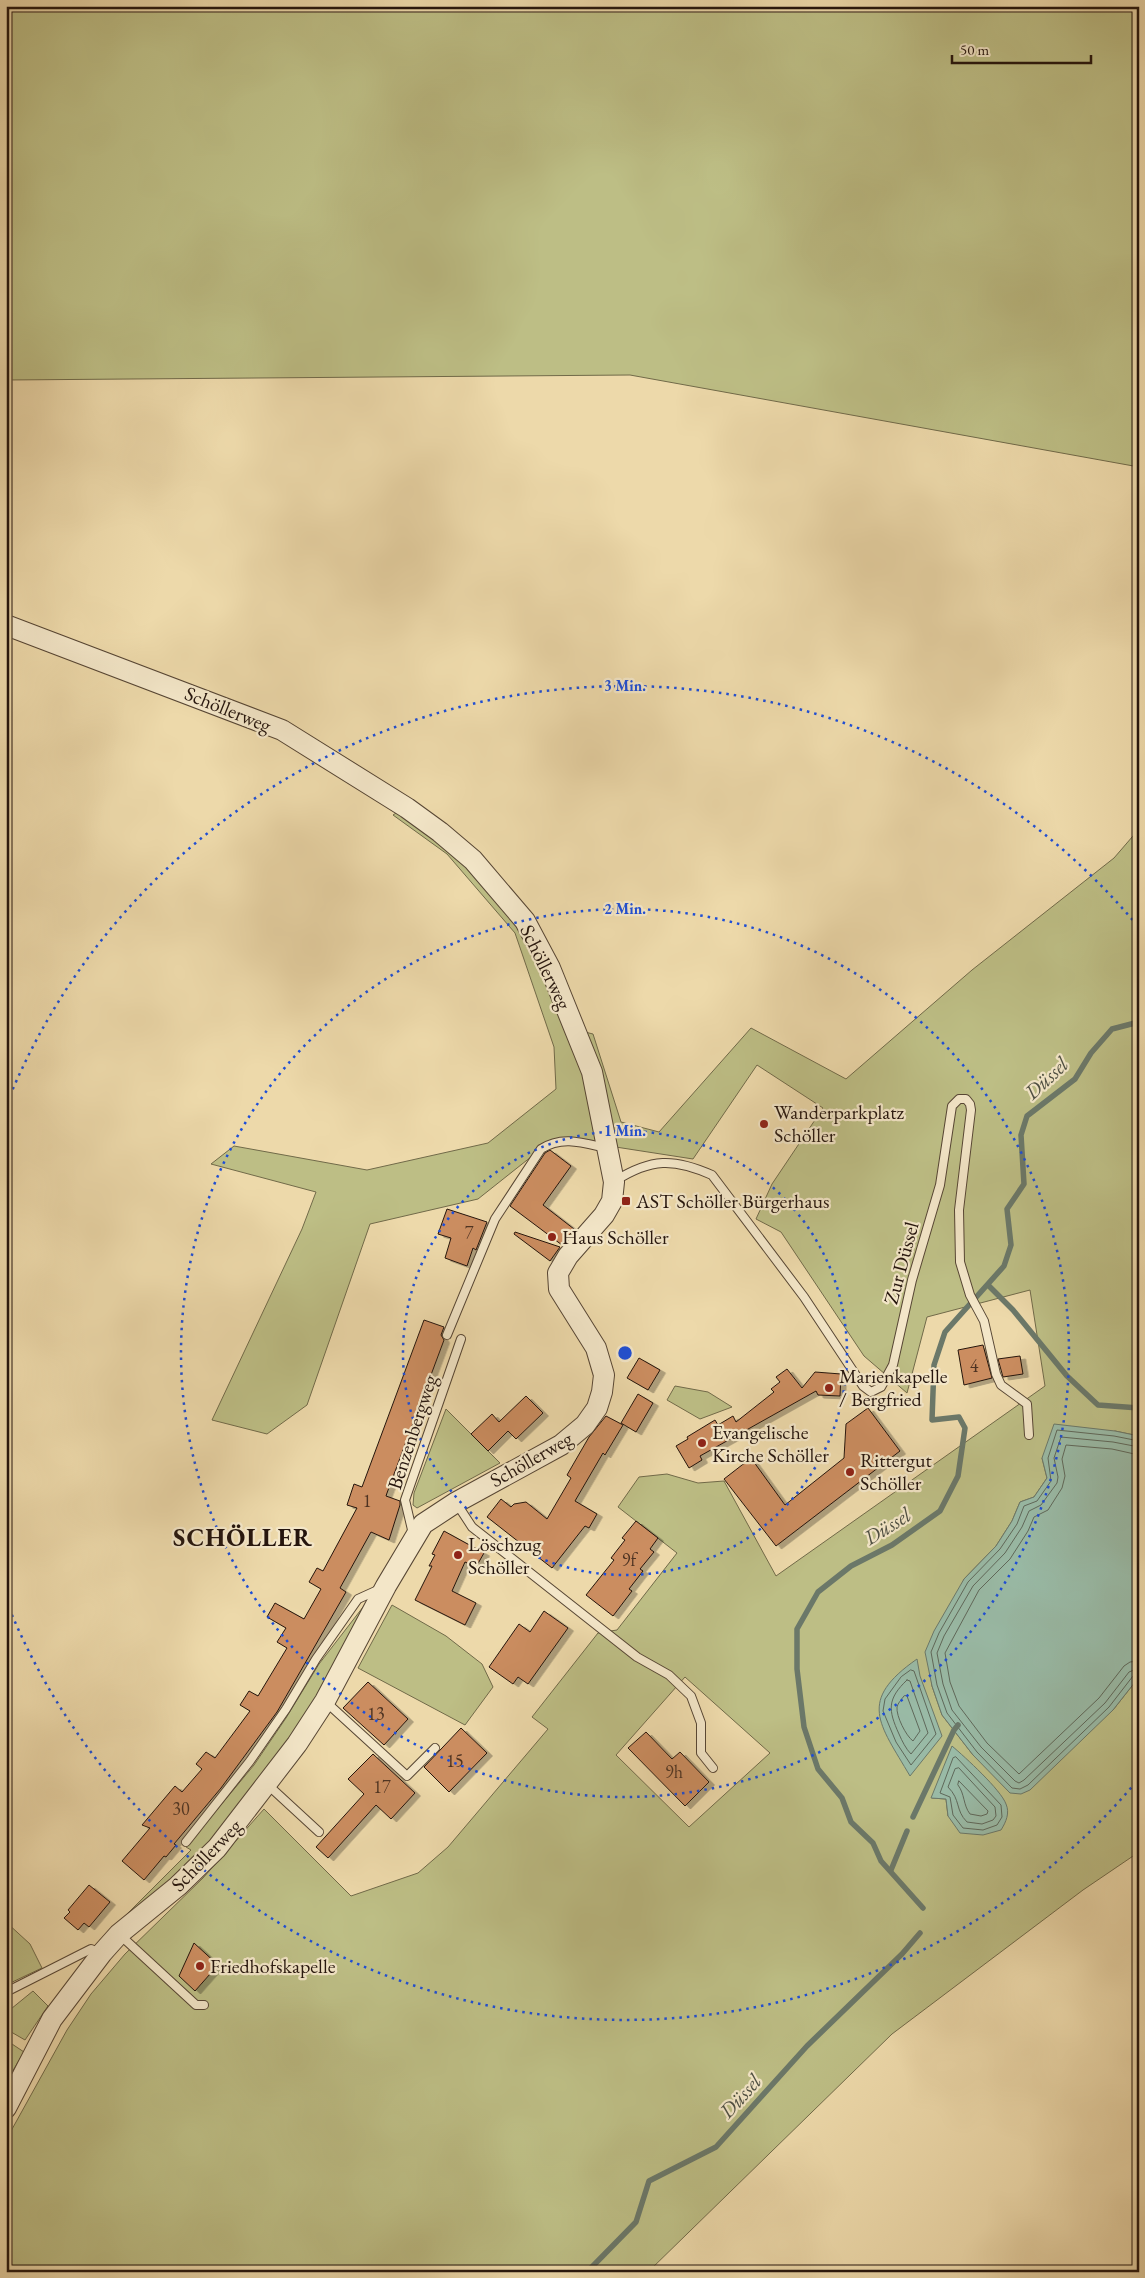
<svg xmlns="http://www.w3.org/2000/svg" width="1145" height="2278" viewBox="0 0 1145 2278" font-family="'EB Garamond',serif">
<defs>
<filter id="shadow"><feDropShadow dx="5.5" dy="3" stdDeviation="0" flood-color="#0004"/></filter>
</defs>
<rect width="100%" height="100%" fill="#edd9aa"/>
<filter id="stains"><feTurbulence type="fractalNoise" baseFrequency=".004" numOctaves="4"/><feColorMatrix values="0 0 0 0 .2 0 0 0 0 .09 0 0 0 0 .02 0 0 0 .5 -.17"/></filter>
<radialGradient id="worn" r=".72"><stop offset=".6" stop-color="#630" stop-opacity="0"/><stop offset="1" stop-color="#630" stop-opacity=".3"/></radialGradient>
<g fill="#bdbe85" stroke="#716a49" fill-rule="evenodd">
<path d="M6 6H1139V467L630 375 6 380Z"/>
<path d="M399 811 451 848 498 898 585 1032 593 1034 621 1122 659 1132 751 1028 846 1079 972 970 1114 858 1139 829V1436L1115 1431 1042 1458 1047 1478 1034 1497 1020 1502 1012 1521 996 1546 964 1579 930 1670 932 1686 942 1715 973 1755 1113 1710 1139 1677V1852L1083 1890 892 2034 648 2272H6V2140L67 2030 91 1994 125 1954 203 1878 264 1809 351 1896 418 1873 448 1847 548 1729 532 1717 598 1633 617 1630 677 1553 618 1507 639 1477 667 1474 698 1483 724 1481 776 1576 1045 1386 1030 1290 927 1317 907 1393 864 1356 781 1232 756 1219 772 1184 823 1108 757 1065 693 1159 577 1141 541 1149 478 1199 370 1224 307 1405 267 1434 212 1420 302 1229 316 1192 211 1164 234 1146 367 1170 488 1143 556 1089 554 1047 515 933 447 854 393 815ZM685 1677 770 1753 689 1827 616 1755ZM953 1747 998 1792 948 1816 946 1799 932 1798Z"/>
<path d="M675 1386 708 1392 732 1407 700 1419 667 1400Z"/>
<path d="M446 1409 500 1463 417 1508 413 1505 414 1493Z"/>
<path d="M370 1598 293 1739 203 1853 113 1928 191 1850 186 1847 254 1765 286 1718 319 1664Z"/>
<path d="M392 1605 446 1636 482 1664 493 1687 465 1725 358 1668Z"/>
<path d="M6 1922 30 1944 42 1968 6 1985Z"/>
<path d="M33 1991 48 2006 25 2040 6 2029V2013Z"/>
<path d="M6 2040 24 2052 6 2082Z"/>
</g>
<g fill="#99baa6" stroke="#6b7869">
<path d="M1054 1424 1115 1431 1139 1436V1677L1113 1710 1030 1790 1021 1794 1010 1793 973 1755 942 1715 932 1686 925 1652 934 1631 964 1579 996 1546 1012 1521 1020 1502 1034 1497 1047 1478 1042 1458Z"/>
<path d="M917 1659 920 1676 942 1736 910 1776C879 1723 857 1701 917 1659Z"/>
<path d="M952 1746C965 1757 1001 1790 1006 1804 1010 1813 1006 1822 1001 1830L983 1835 960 1833 948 1816 946 1799 931 1798Z"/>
</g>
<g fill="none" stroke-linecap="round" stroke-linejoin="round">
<g stroke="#5f685a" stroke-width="1">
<path d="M1139 1441 1114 1436 1057 1430 1048 1458 1051 1481 1037 1501 1024 1506 1017 1524 1000 1549 968 1582 939 1633 931 1652 937 1685 947 1713 977 1752 1012 1788 1020 1789 1028 1785 1109 1707 1133 1676 1139 1675"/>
<path d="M1139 1447 1113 1442 1061 1437 1054 1458 1058 1477 1057 1483 1041 1505 1029 1511 1022 1527 1005 1553 973 1586 944 1636 937 1653 943 1684 952 1710 981 1747 1015 1781 1019 1783 1024 1780 1105 1703 1129 1672 1139 1668"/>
<path d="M1139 1455 1112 1449 1066 1445 1062 1459 1065 1476 1062 1488 1048 1510 1034 1517 1028 1531 1010 1559 979 1590 945 1653 950 1682 959 1706 987 1743 1019 1774 1099 1698 1124 1666 1130 1662 1139 1661"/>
<path d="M911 1670 914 1671 936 1734 911 1765 896 1742 883 1711 885 1699 901 1677Z"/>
<path d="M907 1680 910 1681 928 1733 911 1754C906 1749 902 1741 899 1734 888 1710 887 1699 907 1680Z"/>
<path d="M907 1696 920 1731 913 1741C906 1736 896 1716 897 1707 898 1703 901 1700 904 1696Z"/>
<path d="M956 1757 1001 1805 1002 1817 997 1825 983 1830 963 1828 953 1815 950 1797 940 1793 953 1758Z"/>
<path d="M959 1768 995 1807 996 1816 993 1820 982 1824 967 1822C955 1810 961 1800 948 1787L955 1769Z"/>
<path d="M959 1781 988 1811 987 1814 981 1816 970 1814C963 1805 965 1794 958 1785Z"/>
</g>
<g stroke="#6b7869" stroke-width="5.5">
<path d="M988 1285 1013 1310 1067 1376 1098 1405 1139 1408"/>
<path d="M913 1817 954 1730 958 1725"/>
<path d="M891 1870 907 1831"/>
<path d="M923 1908 881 1861 873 1843 851 1822 842 1798 818 1769 804 1727 797 1669V1629L818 1592 851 1566 892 1545 940 1511 958 1476 965 1428 959 1417 932 1420 934 1365 945 1332 1004 1266 1011 1245 1007 1209 1024 1184 1021 1135 1027 1116 1075 1079 1091 1053 1112 1029 1139 1022"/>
<path d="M587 2272 636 2222 649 2181 716 2147 807 2046 902 1954 920 1933"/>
</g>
</g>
<g fill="#cb8d60" stroke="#25150d" filter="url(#shadow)">
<path d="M550 1150 571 1166 543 1205 574 1229 562 1245 510 1206 545 1153Z"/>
<path d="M447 1209 487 1222 476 1250 473 1248 467 1266 445 1258 451 1238 438 1234Z"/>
<path d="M515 1232 560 1247 550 1261 514 1234Z"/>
<path d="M424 1320 444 1327 441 1335 444 1340 387 1493 386 1496 400 1501V1505L389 1540 371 1532 340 1588 346 1592 277 1712 221 1788 174 1844 176 1845 166 1857 164 1856 144 1880 122 1861 150 1828 142 1825 175 1786 182 1792 202 1769 196 1764 206 1752 215 1758 250 1711 240 1705 249 1691 258 1696 287 1648 277 1642 286 1628 267 1617 275 1603 304 1619 321 1589 309 1582 317 1568 323 1571 357 1508 347 1505 354 1484 362 1487Z"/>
<path d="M983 1345 992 1378 964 1385 958 1350Z"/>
<path d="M1020 1356 1023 1374 1003 1377 998 1359Z"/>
<path d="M639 1358 660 1370 648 1390 627 1378Z"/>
<path d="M787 1369 802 1388 815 1372 841 1374 840 1396 818 1395 816 1391 700 1456 702 1460 689 1468 676 1446 688 1439 687 1437 715 1420 718 1425 733 1416 736 1422 774 1392 771 1389 780 1382 776 1377Z"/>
<path d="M638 1394 653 1403 636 1432 621 1423Z"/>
<path d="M526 1396 543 1413 516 1439 508 1431 488 1451 471 1434 492 1414 499 1422Z"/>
<path d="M868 1408 900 1451 776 1546 724 1479 751 1458 785 1505 844 1458 846 1424Z"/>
<path d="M606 1416 623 1425 605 1455 603 1453 575 1501 597 1514 589 1528 585 1526 552 1568 487 1517 501 1499 511 1507 514 1504 526 1502 547 1519 571 1478 567 1475 589 1437Z"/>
<path d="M636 1521 658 1538 650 1549 654 1552 640 1569 643 1571 629 1589 632 1591 613 1616 586 1595 614 1560 611 1558 625 1540 622 1538Z"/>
<path d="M444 1531 484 1553 476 1567 465 1562 452 1591 476 1603 465 1625 415 1600 432 1566H429L435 1555 432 1554Z"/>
<path d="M544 1611 568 1628 528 1684 518 1677 513 1684 489 1667 519 1624 530 1632Z"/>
<path d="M368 1682 408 1719 384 1745 343 1708Z"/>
<path d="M461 1728 487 1753 449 1792 424 1767Z"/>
<path d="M646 1732 672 1759 680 1752 709 1782 685 1806 628 1748Z"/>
<path d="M373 1754 415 1793 391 1819 376 1805 328 1858 316 1847 364 1794 348 1779Z"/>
<path d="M89 1885 110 1902 89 1927 84 1923 78 1930 64 1918 70 1912 68 1910Z"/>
<path d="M194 1943 218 1965 195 1991 179 1976Z"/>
</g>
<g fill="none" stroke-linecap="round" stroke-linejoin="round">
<defs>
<g id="service">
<path d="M615 1181C651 1158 674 1158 712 1175L804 1297 863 1386 871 1392 881 1387 893 1365 912 1280 940 1185 952 1106 959 1099H966L970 1104 971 1110 959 1210 960 1262 970 1295 984 1321 996 1374 1001 1385 1027 1404 1029 1435"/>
<path d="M447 1335 495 1219 541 1149C562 1135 584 1143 606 1148"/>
<path d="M457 1504 472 1527 637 1657 669 1675 691 1696 701 1723V1753L713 1768"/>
<path d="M413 1534 405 1500 461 1339"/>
<path d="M326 1702 407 1776 435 1748"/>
<path d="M268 1785 319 1832"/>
<path d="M186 1842 250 1761 286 1709 316 1659 358 1599 380 1589"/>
<path d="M119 1934 196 2005H204"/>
<path d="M6 1992 91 1949 100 1953"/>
</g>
<path id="tertiary" d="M6 625 282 730 407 808 440 832 473 860 525 921 550 968 592 1072 614 1182 612 1201 604 1215 568 1256 558 1273 559 1289 596 1348 604 1375 602 1392 597 1408 585 1425 561 1445 455 1503 423 1524 386 1586 325 1701 297 1744 217 1848 178 1886 119 1934 102 1953 52 2019 6 2108"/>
</defs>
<use href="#service" stroke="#574634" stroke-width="10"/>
<use href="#tertiary" stroke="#574634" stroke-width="22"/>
<use href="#service" stroke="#f3e6c8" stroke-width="8"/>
<use href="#tertiary" stroke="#f3e6c8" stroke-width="20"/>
</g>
<g fill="none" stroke="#1d4ed8" stroke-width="2.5" stroke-dasharray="2.5 5">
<circle cx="625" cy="1353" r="222"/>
<circle cx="625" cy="1353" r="444"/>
<path d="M1136 1782A667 667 0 0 1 7 1603M7 1103A667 667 0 0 1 1136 924"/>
</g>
<g fill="#8f2418" stroke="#f3e6c8" stroke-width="2">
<circle cx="764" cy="1124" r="5"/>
<rect x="621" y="1196" width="10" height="10" rx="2.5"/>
<circle cx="552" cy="1237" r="5"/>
<circle cx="829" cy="1388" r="5"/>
<circle cx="702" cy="1443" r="5"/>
<circle cx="850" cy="1472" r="5"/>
<circle cx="458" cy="1555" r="5"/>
<circle cx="200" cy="1966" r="5"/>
</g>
<g text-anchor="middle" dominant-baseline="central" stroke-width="4.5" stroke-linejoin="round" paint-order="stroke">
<g font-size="18" fill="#4e3322">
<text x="469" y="1232">7</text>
<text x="974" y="1365">4</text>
<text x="367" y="1500">1</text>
<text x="629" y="1559">9f</text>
<text x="376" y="1713">13</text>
<text x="455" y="1760">15</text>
<text x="674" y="1771">9h</text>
<text x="382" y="1786">17</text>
<text x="181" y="1808">30</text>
</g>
<g font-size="20" fill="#25150d" stroke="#f3e6c8">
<text transform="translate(228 709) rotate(22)">Schöllerweg</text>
<text transform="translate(546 967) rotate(64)">Schöllerweg</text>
<text transform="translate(901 1263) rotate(-75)">Zur Düssel</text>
<text transform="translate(412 1432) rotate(-72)">Benzenbergweg</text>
<text transform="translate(531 1459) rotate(-30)">Schöllerweg</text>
<text transform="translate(206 1855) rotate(-46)">Schöllerweg</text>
</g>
<g font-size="20" fill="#25150d" stroke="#f3e6c8" text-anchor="start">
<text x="774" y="1112">Wanderparkplatz<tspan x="774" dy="23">Schöller</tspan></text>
<text x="636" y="1201">AST Schöller Bürgerhaus</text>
<text x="562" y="1237">Haus Schöller</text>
<text x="839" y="1376">Marienkapelle<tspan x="839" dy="23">/ Bergfried</tspan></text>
<text x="712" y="1432">Evangelische<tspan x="712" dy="23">Kirche Schöller</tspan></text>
<text x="860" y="1460">Rittergut<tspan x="860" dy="23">Schöller</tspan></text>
<text x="468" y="1544">Löschzug<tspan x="468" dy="23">Schöller</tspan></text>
<text x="210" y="1966">Friedhofskapelle</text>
</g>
<g font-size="21" font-style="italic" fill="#4e4f43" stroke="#f3e6c8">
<text transform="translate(1046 1078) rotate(-43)">Düssel</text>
<text transform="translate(887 1526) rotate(-32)">Düssel</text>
<text transform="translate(740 2096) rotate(-48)">Düssel</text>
</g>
<g font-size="25" font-weight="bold" letter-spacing="1" fill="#25150d" stroke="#f3e6c8">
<text x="243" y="1537">SCHÖLLER</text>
</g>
</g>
<circle cx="625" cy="1353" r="8" fill="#1d4ed8" stroke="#f3e6c8" stroke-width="2.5"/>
<g font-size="15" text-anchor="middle" font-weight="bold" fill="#1d4ed8" stroke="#f3e6c8" stroke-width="4.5" stroke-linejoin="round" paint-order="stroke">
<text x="625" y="691">3 Min.</text>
<text x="625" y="914">2 Min.</text>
<text x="625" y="1136">1 Min.</text>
</g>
<rect width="1145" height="2278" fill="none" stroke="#edd9aa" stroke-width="25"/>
<rect x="8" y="8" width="1130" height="2263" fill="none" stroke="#25150d" stroke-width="2.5"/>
<rect x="12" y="12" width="1120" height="2253" fill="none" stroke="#25150d"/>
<path d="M952 55v8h139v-8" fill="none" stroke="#25150d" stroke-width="2.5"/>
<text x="960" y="55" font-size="15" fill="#25150d" stroke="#f3e6c8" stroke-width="4" paint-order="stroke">50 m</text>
<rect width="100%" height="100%" filter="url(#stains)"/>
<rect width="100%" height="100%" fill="url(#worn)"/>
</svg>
